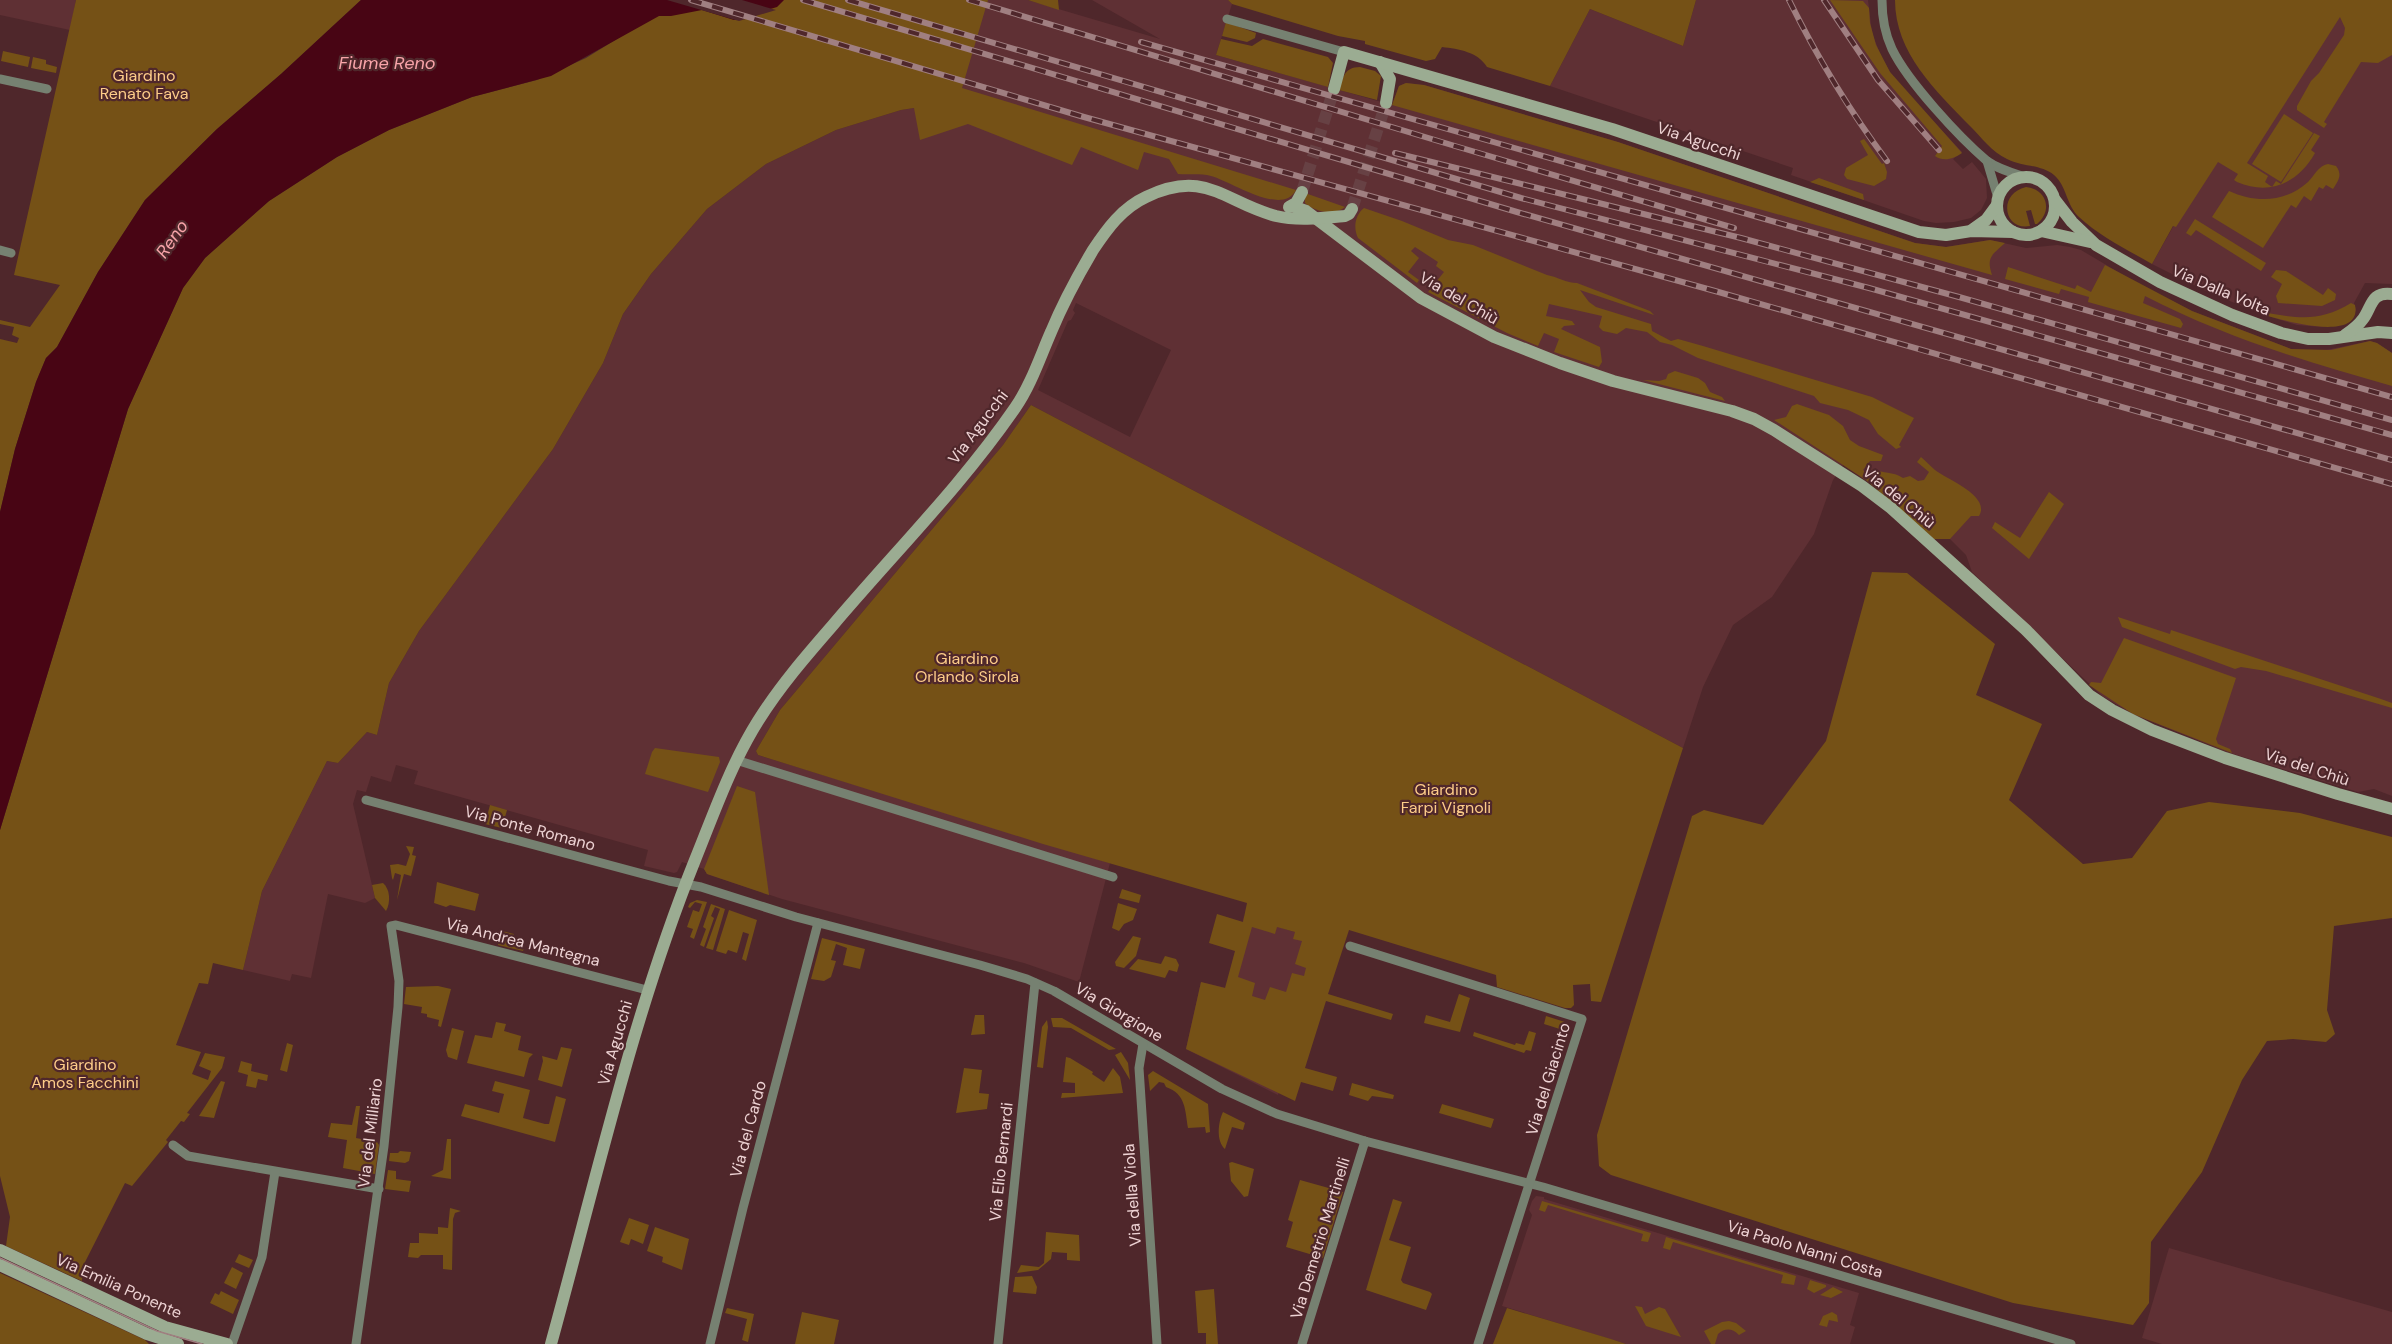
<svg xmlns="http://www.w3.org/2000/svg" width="2392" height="1344" viewBox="0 0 2392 1344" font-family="'DM Sans',sans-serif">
<rect width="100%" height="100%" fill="#4f272b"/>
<g fill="#5f3034" fill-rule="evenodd">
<path d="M0 0H76L70 30 0 15Z"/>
<path d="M667 0H1028L1160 39 1092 0H1228L1232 4 1216 55 1392 105 1399 86 1406 83 1424 85 1618 142 1915 243 1946 247 1990 240 2026 248 2057 245 2070 247 2081 250 2140 285 2192 311 2291 349 2321 351 2370 341 2377 343 2392 353V796L2374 789 2358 792 2227 752 2133 714 2102 696 1972 572 1966 555 1950 539H1934L1871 484 1843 465 1833 480 1814 534 1772 597 1733 625 1703 687 1683 748 1031 405 1003 445 780 710 756 751 758 755 1110 863 1079 982 1024 963 782 899 707 874 704 869 682 862 677 872 674 873 644 866 648 850 414 784 418 771 396 765 391 782 371 776 366 792 357 790 353 804 375 898 365 903 328 894 311 978 292 974 290 981 243 970 262 891 327 761 338 763 367 732 377 735 389 683 419 631 553 449 603 363 623 314 651 274 707 209 766 164 836 130 901 110 914 108 967 124ZM1076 303 1171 350 1130 437 1038 390 1068 321 1071 320 1075 313 1073 310Z"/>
<path d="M1696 0H1868L1872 33 1881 56 1890 72 1905 91 1962 152 1953 159 1963 169 1972 162 1986 179 1987 198 1981 210 1971 218 1954 222 1936 223 1924 221 1791 175 1793 168 1550 86 1590 9 1683 46Z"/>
<path d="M2316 0H2392V284L2365 283 2354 303 2356 310 2350 320 2322 327 2297 325 2265 315 2212 294 2152 264 2174 225Z"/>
<path d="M1244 916 1327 942 1278 1095 1186 1049 1201 982 1226 988Z"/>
<path d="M1536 1196 1544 1197V1199L1859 1293 1850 1325 1855 1327 1850 1344H1626L1502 1306 1532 1215 1529 1210 1532 1201Z"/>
<path d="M2169 1248 2392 1312V1344H2162L2142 1338Z"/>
</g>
<g fill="#755116" fill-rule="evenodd">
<path d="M76 0H361L281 74 217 129 145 200 98 272 57 347 46 358 36 382 15 449 0 512V339L17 343 19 338 12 335 14 327 0 324V320L30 327 60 285 14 275Z"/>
<path d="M667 0H988L962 88 1296 190C1282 217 1231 181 1211 176 1200 173 1189 175 1178 174L1169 159 1144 152 1138 170 1081 147 1072 165 968 124 920 140 914 108 901 110 836 130 766 164 707 209 651 274 623 314 603 363 553 449 419 631 389 683 377 735 367 732 338 763 327 761 262 891 243 970 213 963 208 984 199 983 176 1045 201 1052 192 1074 208 1080 211 1071 199 1066 205 1053 225 1057 222 1068 187 1113 190 1114 184 1122 181 1121 166 1140 168 1142 132 1186 125 1183 83 1266 82 1281 6 1246 10 1217 0 1176V830L128 409 183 288 205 258 269 201 337 157 389 130 472 97 537 80 586 58 620 37Z"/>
<path d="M1028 0H1058L1059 10Z"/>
<path d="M1228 0H1696L1683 46 1590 9 1550 86 1487 67C1478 52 1459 49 1442 47L1435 59 1426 61 1365 44V41L1338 36 1232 4Z"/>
<path d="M1830 0 1863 1 1869 8 1870 23 1876 45 1890 72 1962 153C1954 159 1943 162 1935 156L1942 146 1880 73Z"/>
<path d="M1895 0H2392V55L2378 63 2361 62 2324 122 2327 124 2324 128 2297 110V106L2311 81 2319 73 2344 35 2345 28 2340 17 2247 163 2268 176 2265 182 2272 187 2276 181 2281 184 2314 133 2320 136 2311 150 2315 153C2298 183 2270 196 2237 182L2234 180 2238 174 2218 162 2176 227 2173 226 2152 264C2128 250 2099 236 2079 217 2066 205 2067 186 2054 175 2040 164 2022 167 2007 159 1992 152 1981 137 1970 126 1936 91 1895 53 1895 0Z"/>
<path d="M1226 22 1256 33 1255 38 1247 42 1222 36Z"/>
<path d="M1221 39 1252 46 1263 39 1328 57 1333 63 1328 87 1216 55Z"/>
<path d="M3 51 30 57 28 67 1 61Z"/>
<path d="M33 57 46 60V64L57 67 56 73 31 68Z"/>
<path d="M1360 67 1375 71 1381 76 1377 100 1339 90C1343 78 1344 67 1360 67Z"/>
<path d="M1406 83 1424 85 1618 142 1915 243 1946 247 1990 240 2005 243C1992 255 1986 257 1992 275L1392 105 1399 86Z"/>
<path d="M2284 114 2313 133 2281 182 2252 164Z"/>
<path d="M1864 139 1882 164 1884 163 1887 172 1886 179 1874 186 1847 179 1844 175 1846 168 1868 155 1860 141Z"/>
<path d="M2328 164 2336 166C2343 175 2338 181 2333 189L2326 185 2323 189 2319 187 2311 201 2304 196 2296 208 2291 205 2263 248 2212 217 2229 191C2255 203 2285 203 2308 182 2314 176 2318 166 2328 164Z"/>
<path d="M1819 178 1863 194 1864 200 1810 182Z"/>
<path d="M2026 187C2047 189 2053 211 2037 224H2035L2031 210 2026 211 2030 226C2004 231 1997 194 2026 187Z"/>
<path d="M1305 193 1345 207C1335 216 1315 212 1305 203Z"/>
<path d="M1364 208 1402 221 1448 240 1473 245 1547 275C1558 277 1566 283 1577 283L1650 311 1654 315 1580 290 1589 302 1596 307 1651 324 1652 331 1671 341 1678 339 1703 346 1872 397 1914 418 1899 445 1901 447 1896 449 1878 434 1869 420 1848 410 1820 403 1814 396 1698 358 1672 345 1660 342 1647 332 1626 328 1617 334 1603 331 1599 327 1602 316 1549 304 1546 316 1572 321 1575 325 1564 326 1561 329 1600 347 1602 362 1599 367 1554 352 1559 339 1544 333 1538 346 1507 333 1428 292 1444 272 1436 266 1438 262 1415 247 1411 251 1419 258 1408 272 1419 280 1417 283 1358 238C1353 228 1355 215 1364 208Z"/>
<path d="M2195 219 2266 263 2261 271 2196 230 2191 236 2186 233Z"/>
<path d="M2105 265 2192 311 2291 349 2331 350 2370 341 2377 343 2392 353V386C2307 362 2224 337 2145 296L2143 303 2180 319 2183 324 2181 328 2088 302 2089 297 2061 289 2059 294 2005 279 2008 267 2075 289 2077 285 2091 292Z"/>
<path d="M2276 270 2286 271 2323 295 2328 288 2336 294 2335 300 2322 306 2278 303 2276 296 2282 284 2271 277Z"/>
<path d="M2351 303 2355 305C2363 344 2281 320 2265 315L2268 313C2302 319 2321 321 2351 303Z"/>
<path d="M1675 371 1698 378 1705 383 1710 392 1722 397 1725 401 1643 380 1659 381 1666 379 1668 374Z"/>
<path d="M1797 404 1829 415 1843 426 1850 440 1859 446 1883 455 1881 461H1870L1863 470 1869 475 1873 469C1884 474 1892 471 1903 478L1910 476 1918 481 1924 480 1929 472 1917 462 1921 457C1926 461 1930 466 1935 470 1948 480 1991 496 1979 516H1971L1950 539H1934L1866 480 1774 420 1786 417 1792 406Z"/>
<path d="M1031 405 1683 748 1601 1002 1591 1001 1590 984 1573 985 1574 1005 1571 1008H1565L1497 987 1496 975 1349 930 1328 994 1393 1014 1391 1020 1326 1001 1305 1068 1337 1077 1333 1091 1301 1082 1295 1101 1186 1049 1201 982 1225 988 1235 951 1209 943 1217 914 1243 922 1247 903 1043 844 758 755 756 751 780 710 1003 445ZM1252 927 1275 934 1277 927 1295 932 1293 939 1302 941 1295 964 1306 968 1304 976 1292 973 1286 992 1270 987 1265 1000 1252 996 1255 983 1238 977Z"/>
<path d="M2049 492 2064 504 2029 559 1992 528 1995 522 2020 538Z"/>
<path d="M1872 572 1907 573 1995 644 1976 695 2042 724 2009 800 2083 864 2132 858 2167 811 2209 802 2300 813 2392 837V918L2334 926 2327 1010 2335 1034 2326 1042 2293 1039 2267 1041 2242 1080 2202 1172 2151 1242 2149 1303 2133 1325 2013 1303 1611 1175 1599 1166 1597 1135 1692 816 1704 810 1763 825 1826 741Z"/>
<path d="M2118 617 2170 634 2171 630 2381 699 2392 703V708L2266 671 2241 667 2235 669 2122 627Z"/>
<path d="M2124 638 2236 678 2216 739 2218 744 2230 749 2232 753 2133 714 2089 685 2091 682 2101 683Z"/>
<path d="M655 748 719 757 720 762 708 792 645 774 652 752Z"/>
<path d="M737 786 755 792 769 895 707 874 704 869Z"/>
<path d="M490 805 507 810 502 828 485 824Z"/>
<path d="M406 846 414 847 412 855 416 856 411 876 404 874 397 900 401 875 395 873 393 880 392 878 390 865 398 864 406 866 410 854Z"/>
<path d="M437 882 479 894 475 911 450 905 446 907 434 903Z"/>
<path d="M383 883C390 889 391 902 386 911L375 898 372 885Z"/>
<path d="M1122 889 1141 895 1139 903 1119 898Z"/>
<path d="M697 900 707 902 694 939 690 937 693 929 687 927 693 910 699 912 702 904 695 902 690 908 688 907 690 903Z"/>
<path d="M1118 903 1137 909 1133 920 1124 924 1119 931 1112 928Z"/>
<path d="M711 904 725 909 713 950 706 948 720 909 715 907 711 916 714 918 704 947 700 945 706 929 703 927Z"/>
<path d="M729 910 757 920 746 961 742 959 749 934 743 932 737 953 728 950 726 954 716 951Z"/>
<path d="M502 931 514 934 511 944 524 948 523 951 498 945Z"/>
<path d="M1133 936 1141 938 1136 956 1124 968 1116 966 1115 962Z"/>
<path d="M822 938 865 949 860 969 843 965 847 948 836 944 831 960 836 961 831 977 824 981 811 979Z"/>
<path d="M1165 956 1176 959 1179 965 1177 972 1169 970 1165 978 1129 969 1138 959 1161 964Z"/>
<path d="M438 986 451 989 441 1027 438 1026 439 1020 427 1017V1014L421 1013 422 1007 404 1004 406 987Z"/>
<path d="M1459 994 1470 998 1460 1032 1424 1023 1426 1015 1450 1022Z"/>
<path d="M975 1015H984L985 1034 971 1035Z"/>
<path d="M1546 1016 1565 1022 1567 1026 1566 1031 1544 1024Z"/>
<path d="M1051 1018H1062L1116 1049 1109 1050 1071 1028 1053 1027Z"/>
<path d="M1047 1020 1048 1027 1043 1068 1037 1067 1042 1027Z"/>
<path d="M496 1022 506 1024 504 1031 521 1036 518 1050 533 1054 529 1058 524 1077 467 1063 475 1035 492 1038Z"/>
<path d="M452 1028 464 1031 457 1060 448 1057 446 1050Z"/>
<path d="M1529 1031 1536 1033 1531 1051 1526 1050 1524 1053 1473 1036 1474 1032 1515 1045 1516 1043 1524 1045Z"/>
<path d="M287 1043 293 1045 287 1072 280 1070Z"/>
<path d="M561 1047 572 1049 562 1087 538 1080 543 1061 542 1056 557 1060Z"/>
<path d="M1121 1052 1128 1063 1130 1080 1115 1055Z"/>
<path d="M1066 1057 1070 1058 1093 1072 1092 1074 1104 1082 1113 1068 1120 1077 1123 1093 1061 1098 1062 1093H1075V1083L1063 1082Z"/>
<path d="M241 1061 252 1064 251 1071 268 1075 267 1081 258 1079 256 1088 246 1086 248 1075 238 1072Z"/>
<path d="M964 1068 982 1070 979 1093 989 1094 987 1109 956 1113Z"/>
<path d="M1153 1071 1208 1104 1210 1132 1206 1133 1205 1127 1188 1128C1185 1110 1186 1094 1166 1087L1164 1083 1159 1082 1150 1091 1148 1075Z"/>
<path d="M221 1081 225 1082 214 1118 199 1116Z"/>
<path d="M495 1081 530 1090 523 1118 545 1124H549L556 1096 566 1099 555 1142 461 1116 465 1104 499 1113 504 1094 492 1091Z"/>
<path d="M1352 1083 1394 1095 1393 1099 1372 1096 1368 1101 1349 1095Z"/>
<path d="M1442 1104 1494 1119 1491 1128 1439 1113Z"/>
<path d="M356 1106H360L356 1138 377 1142 379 1145 375 1174 343 1168 347 1140 328 1137 331 1123 352 1125Z"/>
<path d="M1223 1112 1245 1123 1243 1130 1232 1127 1225 1149C1216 1141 1218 1122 1223 1112Z"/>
<path d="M447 1139H451V1179L431 1176 443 1170Z"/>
<path d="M400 1151 411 1152 409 1161 405 1163 389 1161 390 1153H398Z"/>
<path d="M1232 1162 1254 1169 1248 1196 1244 1197 1231 1181 1229 1163Z"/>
<path d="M388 1170 396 1171V1179L411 1181 409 1192 385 1189Z"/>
<path d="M1300 1180 1343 1192 1323 1258 1286 1247 1293 1222 1288 1220Z"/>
<path d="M1393 1199 1402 1202 1389 1240 1411 1247 1401 1280 1403 1283 1430 1292 1432 1294 1426 1310 1366 1290Z"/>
<path d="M1542 1201 1651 1233 1648 1242 1641 1241 1643 1234 1548 1205 1545 1212 1539 1210Z"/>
<path d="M450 1208 461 1211 455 1213 453 1219 452 1270 443 1269V1255H421L418 1258 408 1257 410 1243H419V1233L438 1234V1227L448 1228Z"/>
<path d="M629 1218 649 1225 643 1244 631 1239 629 1245 620 1242Z"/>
<path d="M655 1227 689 1239 682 1270 662 1262 663 1257 647 1251Z"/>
<path d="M1046 1232 1079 1235 1080 1261 1067 1260V1253L1052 1252 1051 1259 1038 1270 1017 1273 1021 1265 1039 1267 1044 1263Z"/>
<path d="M1666 1237 1796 1276 1794 1285 1781 1283 1783 1275 1673 1242 1670 1250 1663 1248Z"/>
<path d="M239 1254 253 1260 249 1268 235 1262Z"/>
<path d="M232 1267 243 1273 236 1289 224 1283Z"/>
<path d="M0 1273 145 1340 149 1344H0Z"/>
<path d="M1032 1276 1037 1287 1036 1294 1013 1292 1015 1277Z"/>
<path d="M1810 1280 1826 1285V1287L1814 1293 1807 1289Z"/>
<path d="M1833 1287 1843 1292 1831 1298 1820 1295Z"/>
<path d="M1214 1289 1218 1344H1206V1333H1198L1195 1291Z"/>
<path d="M221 1291 239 1300 233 1314 210 1303 215 1293 219 1295Z"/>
<path d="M1635 1306 1642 1307 1645 1314 1659 1307 1665 1309 1681 1337 1646 1326Z"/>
<path d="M727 1308 754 1314 748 1342 742 1340 747 1319 725 1313Z"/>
<path d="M1507 1308 1611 1339 1626 1344H1493Z"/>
<path d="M802 1312 839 1320 834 1344H795Z"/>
<path d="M1832 1312 1837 1315 1838 1322 1829 1320 1827 1327 1819 1325 1823 1316Z"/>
<path d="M1729 1321 1736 1323 1746 1331 1739 1335C1732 1328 1725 1328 1718 1334L1715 1344H1711L1704 1331 1722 1322Z"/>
</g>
<path fill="#480514" d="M361 0H784L777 7 734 20 702 10 671 16H659L551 76 472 97 389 130 337 157 269 201 205 258 183 288 128 409 0 830V512L15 449 36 382 46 358 57 347 98 272 145 200 217 129 281 74Z"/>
<path fill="#4f272b" d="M667 0H742L776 10 739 21Z"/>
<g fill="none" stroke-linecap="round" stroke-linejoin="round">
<g stroke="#674144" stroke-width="12" stroke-dasharray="12 6" stroke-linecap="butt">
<path d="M1302 192 1334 89"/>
<path d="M1352 209 1386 103"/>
</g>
<g stroke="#768171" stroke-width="9">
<path d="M1882 0C1882 17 1885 34 1892 49 1908 82 1959 137 1987 161 1998 169 2012 173 2025 177"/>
<path d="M1227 19 1344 52"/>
<path d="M0 79 47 89"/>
<path d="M1987 161 1998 198"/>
<path d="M0 250 11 253"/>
<path d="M736 760 1113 877"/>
<path d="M366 800 669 881 701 887 796 917 980 965 1027 979 1054 991 1222 1089 1277 1114 1365 1141 1543 1187 2071 1344"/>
<path d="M1350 946 1582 1019 1478 1344"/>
<path d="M1143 1044 1139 1068 1157 1344"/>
<path d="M173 1145 188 1156 379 1189"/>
<path d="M232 1344 262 1257 275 1172"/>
<path d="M356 1344 384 1146 398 1007 399 981 391 926 396 925 647 990"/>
<path d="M710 1344 743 1208 818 923"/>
<path d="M998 1344 1035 983"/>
<path d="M1302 1344 1365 1141"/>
</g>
<g stroke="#9bac92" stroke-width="12">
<path d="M1380 62 1390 79 1386 103"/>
<path d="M1334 89 1344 52 1612 129 1919 232 1946 235 1971 231 2013 232"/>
<circle cx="2026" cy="206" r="29"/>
<path d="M2055 200 2072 222 2096 245 2160 282 2232 315 2281 333 2308 339H2329L2378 332 2392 333"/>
<path d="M1292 206 1306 211 1421 298 1494 337 1560 363 1613 381 1732 411 1754 419 1774 430 1862 486 1891 508 2026 630 2089 695 2112 710 2152 730 2225 758 2338 794 2392 809"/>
<path d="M1289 207 1296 203 1302 192"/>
<path d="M1972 230 1986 220 1997 205"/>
<path d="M2041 231 2090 242"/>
<path d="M2345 335C2351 331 2358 326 2363 319 2372 307 2371 291 2392 294"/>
<path d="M0 1250 165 1327 227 1344"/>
<path d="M0 1265 147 1334 178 1344"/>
<path d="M551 1344C596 1181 632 1017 695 860 714 813 731 764 758 721 780 686 806 656 833 625 894 553 962 485 1015 408 1031 385 1040 357 1051 332 1063 303 1077 277 1093 250 1107 229 1122 208 1146 197 1206 168 1225 203 1276 216 1298 221 1323 218 1345 216L1349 214 1352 209"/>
</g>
<path stroke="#a07f81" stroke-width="1.5" d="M0 1258 157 1331 202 1344"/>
<defs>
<g id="rail">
<path d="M691 0 1084 117 1715 291 2392 484"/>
<path d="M803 0 1517 212 2392 460"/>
<path d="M848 0 1521 198 1869 288 2392 435"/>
<path d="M969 0 1455 146 1734 228"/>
<path d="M1789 0C1817 57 1849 110 1887 161"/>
<path d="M1824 0 1878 80 1939 150"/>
<path d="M1141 42 2392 397"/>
<path d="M1395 153 1741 238 1959 297 2392 420"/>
</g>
</defs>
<use href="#rail" stroke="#a07f81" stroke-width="6"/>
<use href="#rail" stroke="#4f272b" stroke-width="4" stroke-dasharray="11" stroke-linecap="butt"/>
</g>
<g text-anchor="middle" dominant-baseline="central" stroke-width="4.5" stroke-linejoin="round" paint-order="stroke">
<g font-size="16" fill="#fdcc89" stroke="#4f272b">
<text x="144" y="75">Giardino<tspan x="144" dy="18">Renato Fava</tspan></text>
<text x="967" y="658">Giardino<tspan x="967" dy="18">Orlando Sirola</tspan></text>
<text x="1446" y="789">Giardino<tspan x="1446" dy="18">Farpi Vignoli</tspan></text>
<text x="85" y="1064">Giardino<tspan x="85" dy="18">Amos Facchini</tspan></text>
</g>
<g font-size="16" fill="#eed3d4" stroke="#4f272b">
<text transform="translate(1699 141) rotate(19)">Via Agucchi</text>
<text transform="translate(2221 290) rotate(23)">Via Dalla Volta</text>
<text transform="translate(1459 298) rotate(30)">Via del Chiù</text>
<text transform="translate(978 427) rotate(-53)">Via Agucchi</text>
<text transform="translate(1899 497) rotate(39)">Via del Chiù</text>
<text transform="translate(2307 767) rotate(18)">Via del Chiù</text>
<text transform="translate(530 828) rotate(15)">Via Ponte Romano</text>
<text transform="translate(523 942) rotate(14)">Via Andrea Mantegna</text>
<text transform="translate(1119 1012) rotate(31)">Via Giorgione</text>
<text transform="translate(615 1043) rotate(-74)">Via Agucchi</text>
<text transform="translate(1548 1079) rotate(-73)">Via del Giacinto</text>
<text transform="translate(748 1129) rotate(-75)">Via del Cardo</text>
<text transform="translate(370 1133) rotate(-83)">Via del Milliario</text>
<text transform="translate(1001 1162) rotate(-84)">Via Elio Bernardi</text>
<text transform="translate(1132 1195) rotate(-94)">Via della Viola</text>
<text transform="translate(1320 1238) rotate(-73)">Via Demetrio Martinelli</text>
<text transform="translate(1805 1249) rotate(17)">Via Paolo Nanni Costa</text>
<text transform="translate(119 1286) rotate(24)">Via Emilia Ponente</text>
</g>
<g font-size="18" font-style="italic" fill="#f8a4a9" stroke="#4f272b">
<text x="387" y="63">Fiume Reno</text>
<text transform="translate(172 239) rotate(-55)">Reno</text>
</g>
</g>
</svg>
